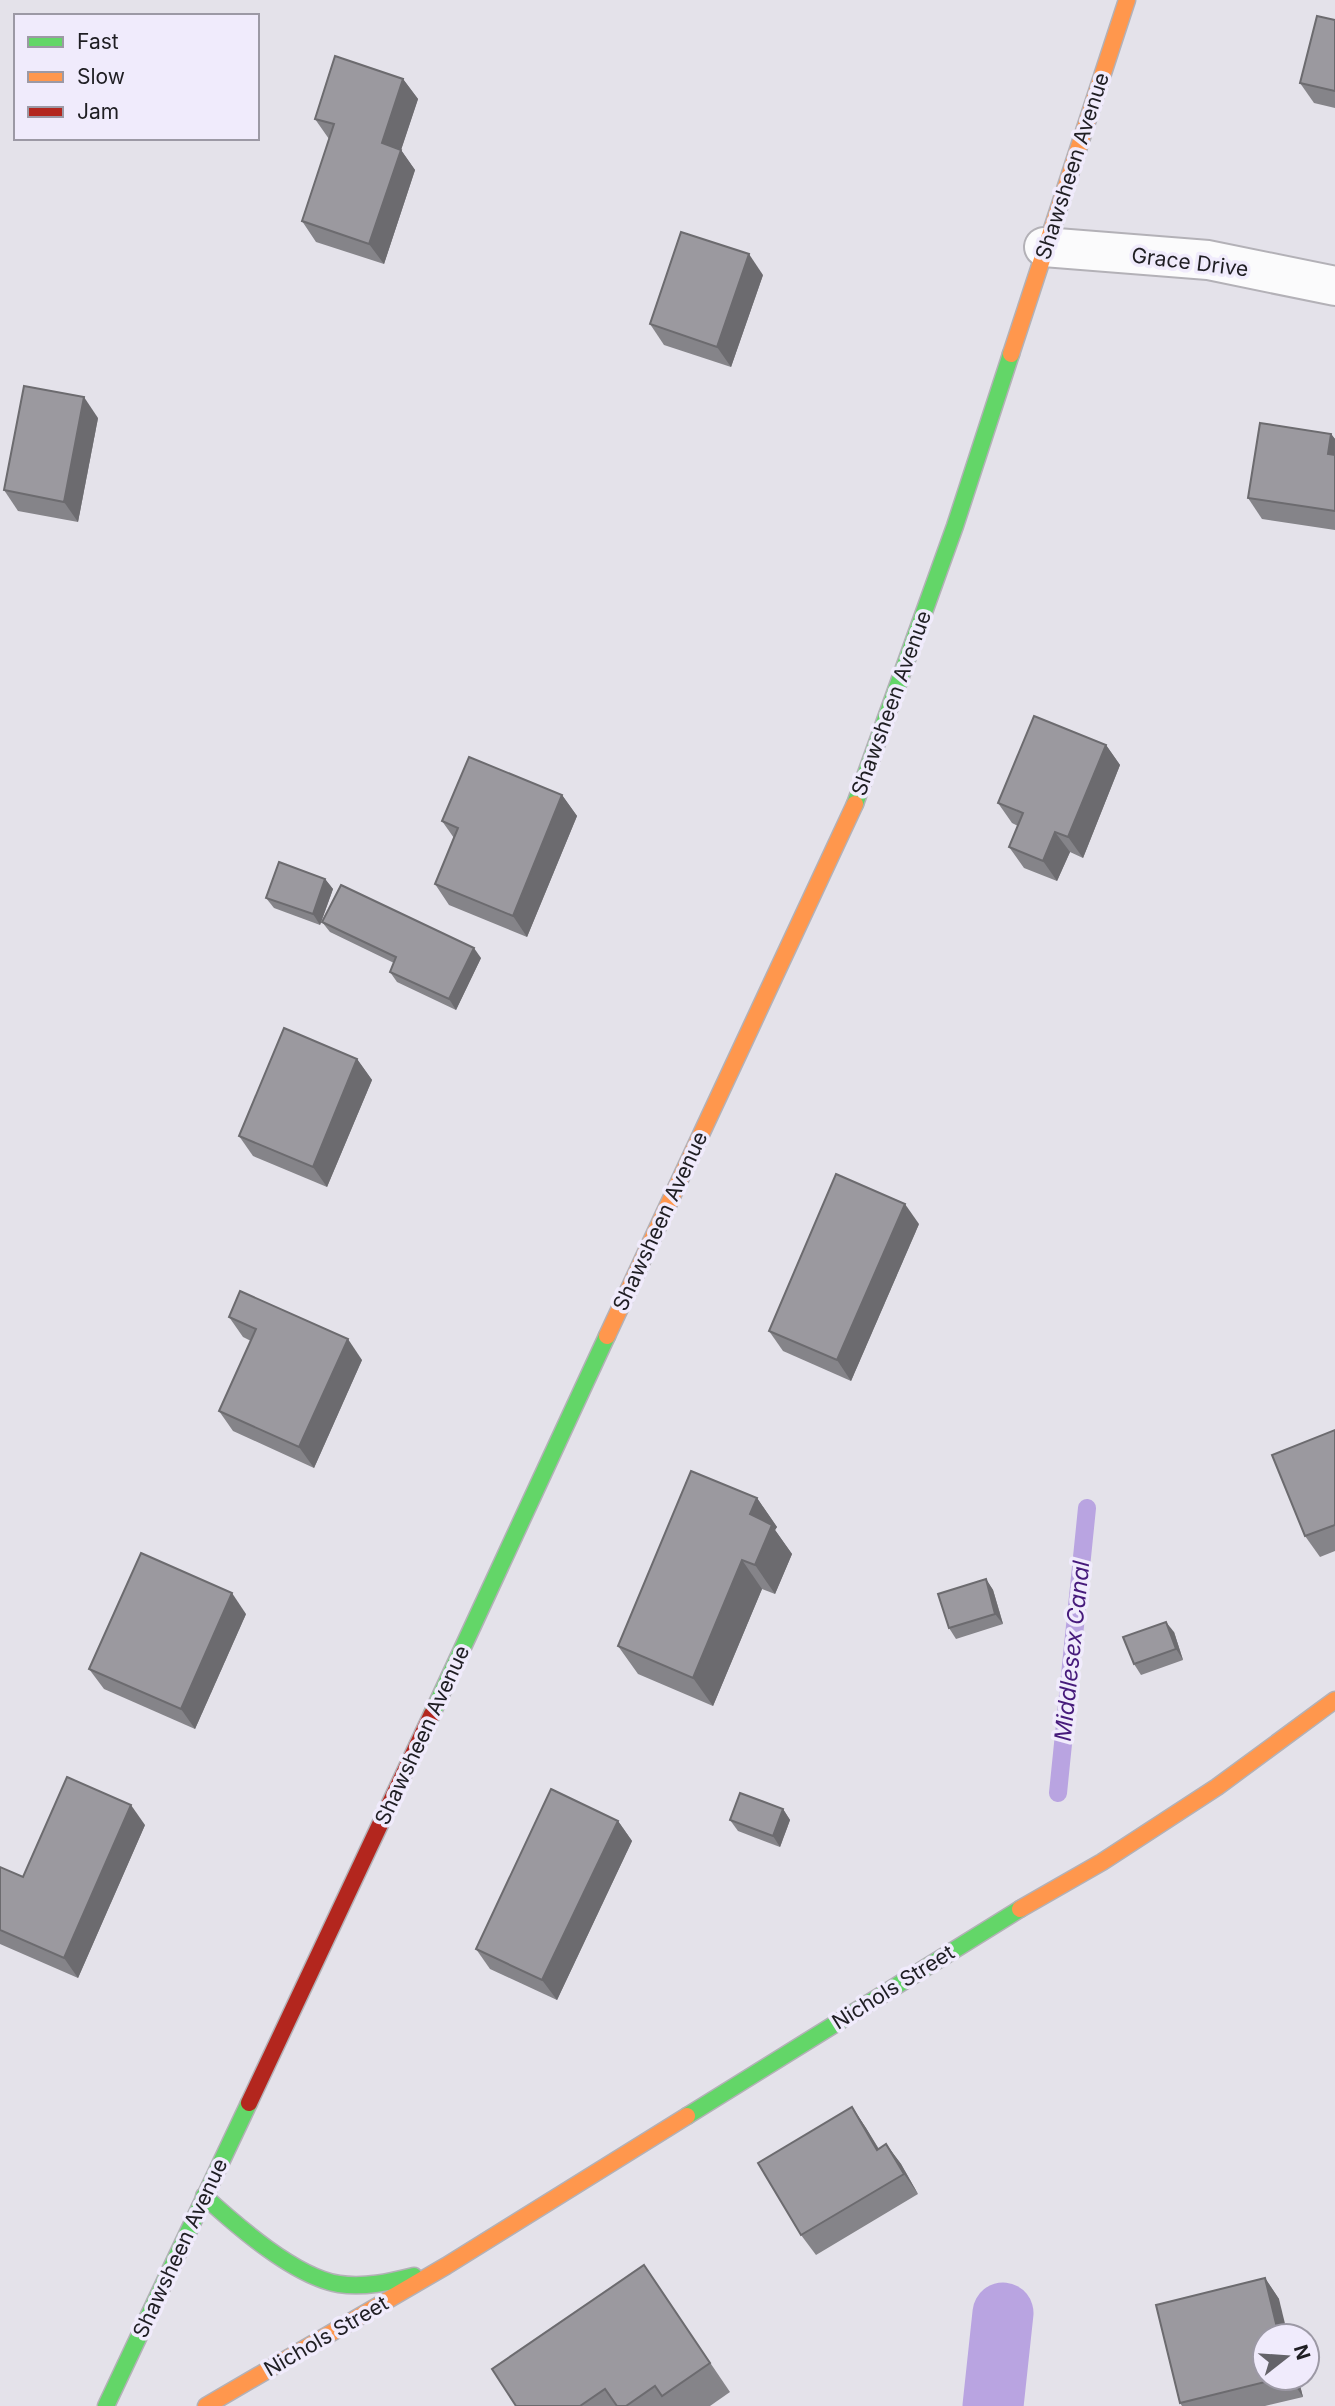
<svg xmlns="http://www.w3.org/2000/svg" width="1335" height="2406" viewBox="0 0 1335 2406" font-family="Inter,sans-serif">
<rect width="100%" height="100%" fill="#e4e2ea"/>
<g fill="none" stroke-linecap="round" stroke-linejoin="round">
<path stroke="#b9a4e1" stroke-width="18" d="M1058 1793 1087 1508"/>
<path stroke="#b9a4e1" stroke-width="61" d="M993 2406 1003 2313"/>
<defs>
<path id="street" d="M1044 247 1208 260 1335 286"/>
<g id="fast">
<path d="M855 804 955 526 1011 354"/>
<path d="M432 1714 607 1336"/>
<path d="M687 2116 1020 1909"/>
<path d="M204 2196C237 2226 295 2277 339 2284 364 2288 390 2282 414 2276"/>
<path d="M106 2406 249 2103"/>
</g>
<g id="slow">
<path d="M1011 354 1127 0"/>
<path d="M607 1336 855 804"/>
<path d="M1020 1909 1102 1862 1217 1787 1335 1700"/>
<path d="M206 2406 446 2266 687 2116"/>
</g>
<path id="jam" d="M249 2103 432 1714"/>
</defs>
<use href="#street" stroke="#b3b1b7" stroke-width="42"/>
<use href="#fast" stroke="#b3b1b7" stroke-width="19"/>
<use href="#slow" stroke="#b3b1b7" stroke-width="19"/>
<use href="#jam" stroke="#b3b1b7" stroke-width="19"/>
<use href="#street" stroke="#fbfbfc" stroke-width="38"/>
<use href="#fast" stroke="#63d668" stroke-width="16"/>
<use href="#slow" stroke="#ff974d" stroke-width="16"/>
<use href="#jam" stroke="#b3261e" stroke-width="16"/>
</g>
<g fill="#858489">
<path d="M1335 20V108L1314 103 1300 83Z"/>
<path d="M403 79 418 99 401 150 415 170 384 264 316 242 302 221 329 139 315 119Z"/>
<path d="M763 275 731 367 664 345 650 324Z"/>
<path d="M98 418 78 522 18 511 4 490Z"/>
<path d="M1331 434 1335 439V530L1262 519 1248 498Z"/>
<path d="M1106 745 1120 765 1083 858 1070 852 1057 881 1024 868 1009 847 1018 826 1012 823 998 803Z"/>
<path d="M562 795 577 816 527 937 449 905 435 884 454 838 442 821Z"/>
<path d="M325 879 333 889 320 925 274 908 266 898Z"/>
<path d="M322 922 481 958 456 1010 397 982 390 972 394 963 330 932Z"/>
<path d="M357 1059 372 1080 327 1187 253 1156 239 1136Z"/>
<path d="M919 1224 851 1381 783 1351 769 1331Z"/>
<path d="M229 1317 362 1360 314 1468 233 1431 219 1411 251 1341 243 1337Z"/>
<path d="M1335 1430V1551L1320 1557 1305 1536Z"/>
<path d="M757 1498 777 1527 775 1530 792 1554 775 1594 762 1589 713 1706 638 1674 618 1646Z"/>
<path d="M986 1579 993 1590 1003 1624 956 1639 949 1628Z"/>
<path d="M246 1614 195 1729 104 1689 89 1669Z"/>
<path d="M1174 1632 1183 1660 1141 1675 1134 1664Z"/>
<path d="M783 1809 790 1820 780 1847 738 1831 730 1820Z"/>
<path d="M618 1821 632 1841 557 2000 490 1969 476 1949Z"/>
<path d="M145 1825 78 1978 0 1944V1867L23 1877Z"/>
<path d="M852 2107 866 2128 879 2149 886 2144 901 2164 918 2194 816 2255 801 2235Z"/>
<path d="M644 2265 730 2392 710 2406H516Z"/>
<path d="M1265 2278 1279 2299 1265 2378H1298L1303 2397 1265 2406H1182L1180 2403Z"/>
</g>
<g fill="#6c6b6f">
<path d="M403 79 418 99 401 150 415 170 384 264 369 244 382 143Z"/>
<path d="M749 254 763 275 731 367 717 347Z"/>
<path d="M84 397 98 418 78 522 64 502Z"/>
<path d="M1331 434 1335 439V464L1328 454Z"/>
<path d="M1106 745 1120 765 1083 858 1068 837Z"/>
<path d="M562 795 577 816 527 937 513 916Z"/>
<path d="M1055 832 1070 852 1057 881 1043 861Z"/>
<path d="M325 879 333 889 320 925 313 914Z"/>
<path d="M474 948 481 958 456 1010 449 999Z"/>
<path d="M357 1059 372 1080 327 1187 313 1167Z"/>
<path d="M905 1204 919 1224 851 1381 837 1360Z"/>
<path d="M348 1339 362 1360 314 1468 299 1447Z"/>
<path d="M757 1498 777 1527 775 1530 792 1554 775 1594 755 1565 750 1514Z"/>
<path d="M742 1560 762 1589 713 1706 693 1678Z"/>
<path d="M986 1579 993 1590 1003 1624 995 1614Z"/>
<path d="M232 1593 246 1614 195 1729 181 1709Z"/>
<path d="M1166 1622 1174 1632 1183 1660 1176 1649Z"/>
<path d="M131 1805 145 1825 78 1978 64 1958Z"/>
<path d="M783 1809 790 1820 780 1847 773 1836Z"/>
<path d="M618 1821 632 1841 557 2000 542 1980Z"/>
<path d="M852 2107 866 2128 891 2170 877 2150Z"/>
<path d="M886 2144 901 2164 918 2194 904 2174Z"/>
<path d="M1265 2278 1279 2299 1288 2336H1279Z"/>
<path d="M1290 2378H1298L1303 2397Z"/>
</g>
<g fill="#9b999f" stroke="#6c6b6f" stroke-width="2">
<path d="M1317 16 1335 20V91L1300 83Z"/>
<path d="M335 56 403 79 382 143 401 150 369 244 302 221 334 124 315 119Z"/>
<path d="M681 232 749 254 717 347 650 324Z"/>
<path d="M24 386 84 397 64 502 4 490Z"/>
<path d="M1260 423 1331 434 1328 454 1335 455V511L1248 498Z"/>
<path d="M1034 716 1106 745 1068 837 1055 832 1043 861 1009 847 1023 813 998 803Z"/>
<path d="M469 757 562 795 513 916 435 884 458 828 442 821Z"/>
<path d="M279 862 325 879 313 914 266 898Z"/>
<path d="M341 885 474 948 449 999 390 972 396 957 322 922Z"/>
<path d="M284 1028 357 1059 313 1167 239 1136Z"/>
<path d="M836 1174 905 1204 837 1360 769 1331Z"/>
<path d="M240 1291 348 1339 299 1447 219 1411 256 1329 229 1317Z"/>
<path d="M1335 1430V1525L1305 1536 1272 1455Z"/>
<path d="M691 1471 757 1498 750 1514 772 1525 755 1565 742 1560 693 1678 618 1646Z"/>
<path d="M141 1553 232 1593 181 1709 89 1669Z"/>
<path d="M986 1579 995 1614 949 1628 938 1594Z"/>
<path d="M1166 1622 1176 1649 1134 1664 1123 1637Z"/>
<path d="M67 1777 131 1805 64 1958 0 1930V1867L23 1877Z"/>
<path d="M551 1789 618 1821 542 1980 476 1949Z"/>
<path d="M740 1793 783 1809 773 1836 730 1820Z"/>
<path d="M852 2107 877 2150 886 2144 904 2174 801 2235 758 2163Z"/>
<path d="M644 2265 710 2363 662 2396 655 2386 626 2406H617L605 2389 580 2406H516L492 2369Z"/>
<path d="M1265 2278 1279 2336H1265V2378H1281L1180 2403 1156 2305Z"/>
</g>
<g text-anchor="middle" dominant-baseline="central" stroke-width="7" stroke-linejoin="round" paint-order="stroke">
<g font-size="21" fill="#1f1e23" stroke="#f0ebfc">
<text transform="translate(1072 166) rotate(-72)">Shawsheen Avenue</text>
<text transform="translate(1190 262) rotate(7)">Grace Drive</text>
<text transform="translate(891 703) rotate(-70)">Shawsheen Avenue</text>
<text transform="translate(660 1221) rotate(-65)">Shawsheen Avenue</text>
<text transform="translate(422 1735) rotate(-65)">Shawsheen Avenue</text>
<text transform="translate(893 1987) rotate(-32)">Nichols Street</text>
<text transform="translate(180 2248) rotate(-65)">Shawsheen Avenue</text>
<text transform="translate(326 2336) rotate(-30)">Nichols Street</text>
</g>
<g font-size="23" font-style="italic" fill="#461a7b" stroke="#f0ebfc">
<text transform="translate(1072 1651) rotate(-84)">Middlesex Canal</text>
</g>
</g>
<rect x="14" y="14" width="245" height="126" fill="#f0ebfc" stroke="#9c99a5" stroke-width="2"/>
<rect x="28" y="37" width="35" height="10" fill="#63d668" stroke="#9c99a5" stroke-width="2"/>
<text x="77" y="49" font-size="21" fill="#1f1e23">Fast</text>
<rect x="28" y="72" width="35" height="10" fill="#ff974d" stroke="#9c99a5" stroke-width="2"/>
<text x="77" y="84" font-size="21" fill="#1f1e23">Slow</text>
<rect x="28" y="107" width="35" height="10" fill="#b3261e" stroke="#9c99a5" stroke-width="2"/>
<text x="77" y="119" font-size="21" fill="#1f1e23">Jam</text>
<g transform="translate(1286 2357) rotate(73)"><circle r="33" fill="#f0ebfc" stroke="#9c99a5" stroke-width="2"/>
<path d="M0-5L12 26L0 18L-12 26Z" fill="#646369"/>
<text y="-10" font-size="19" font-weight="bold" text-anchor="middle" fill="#1f1e23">N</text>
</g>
</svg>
